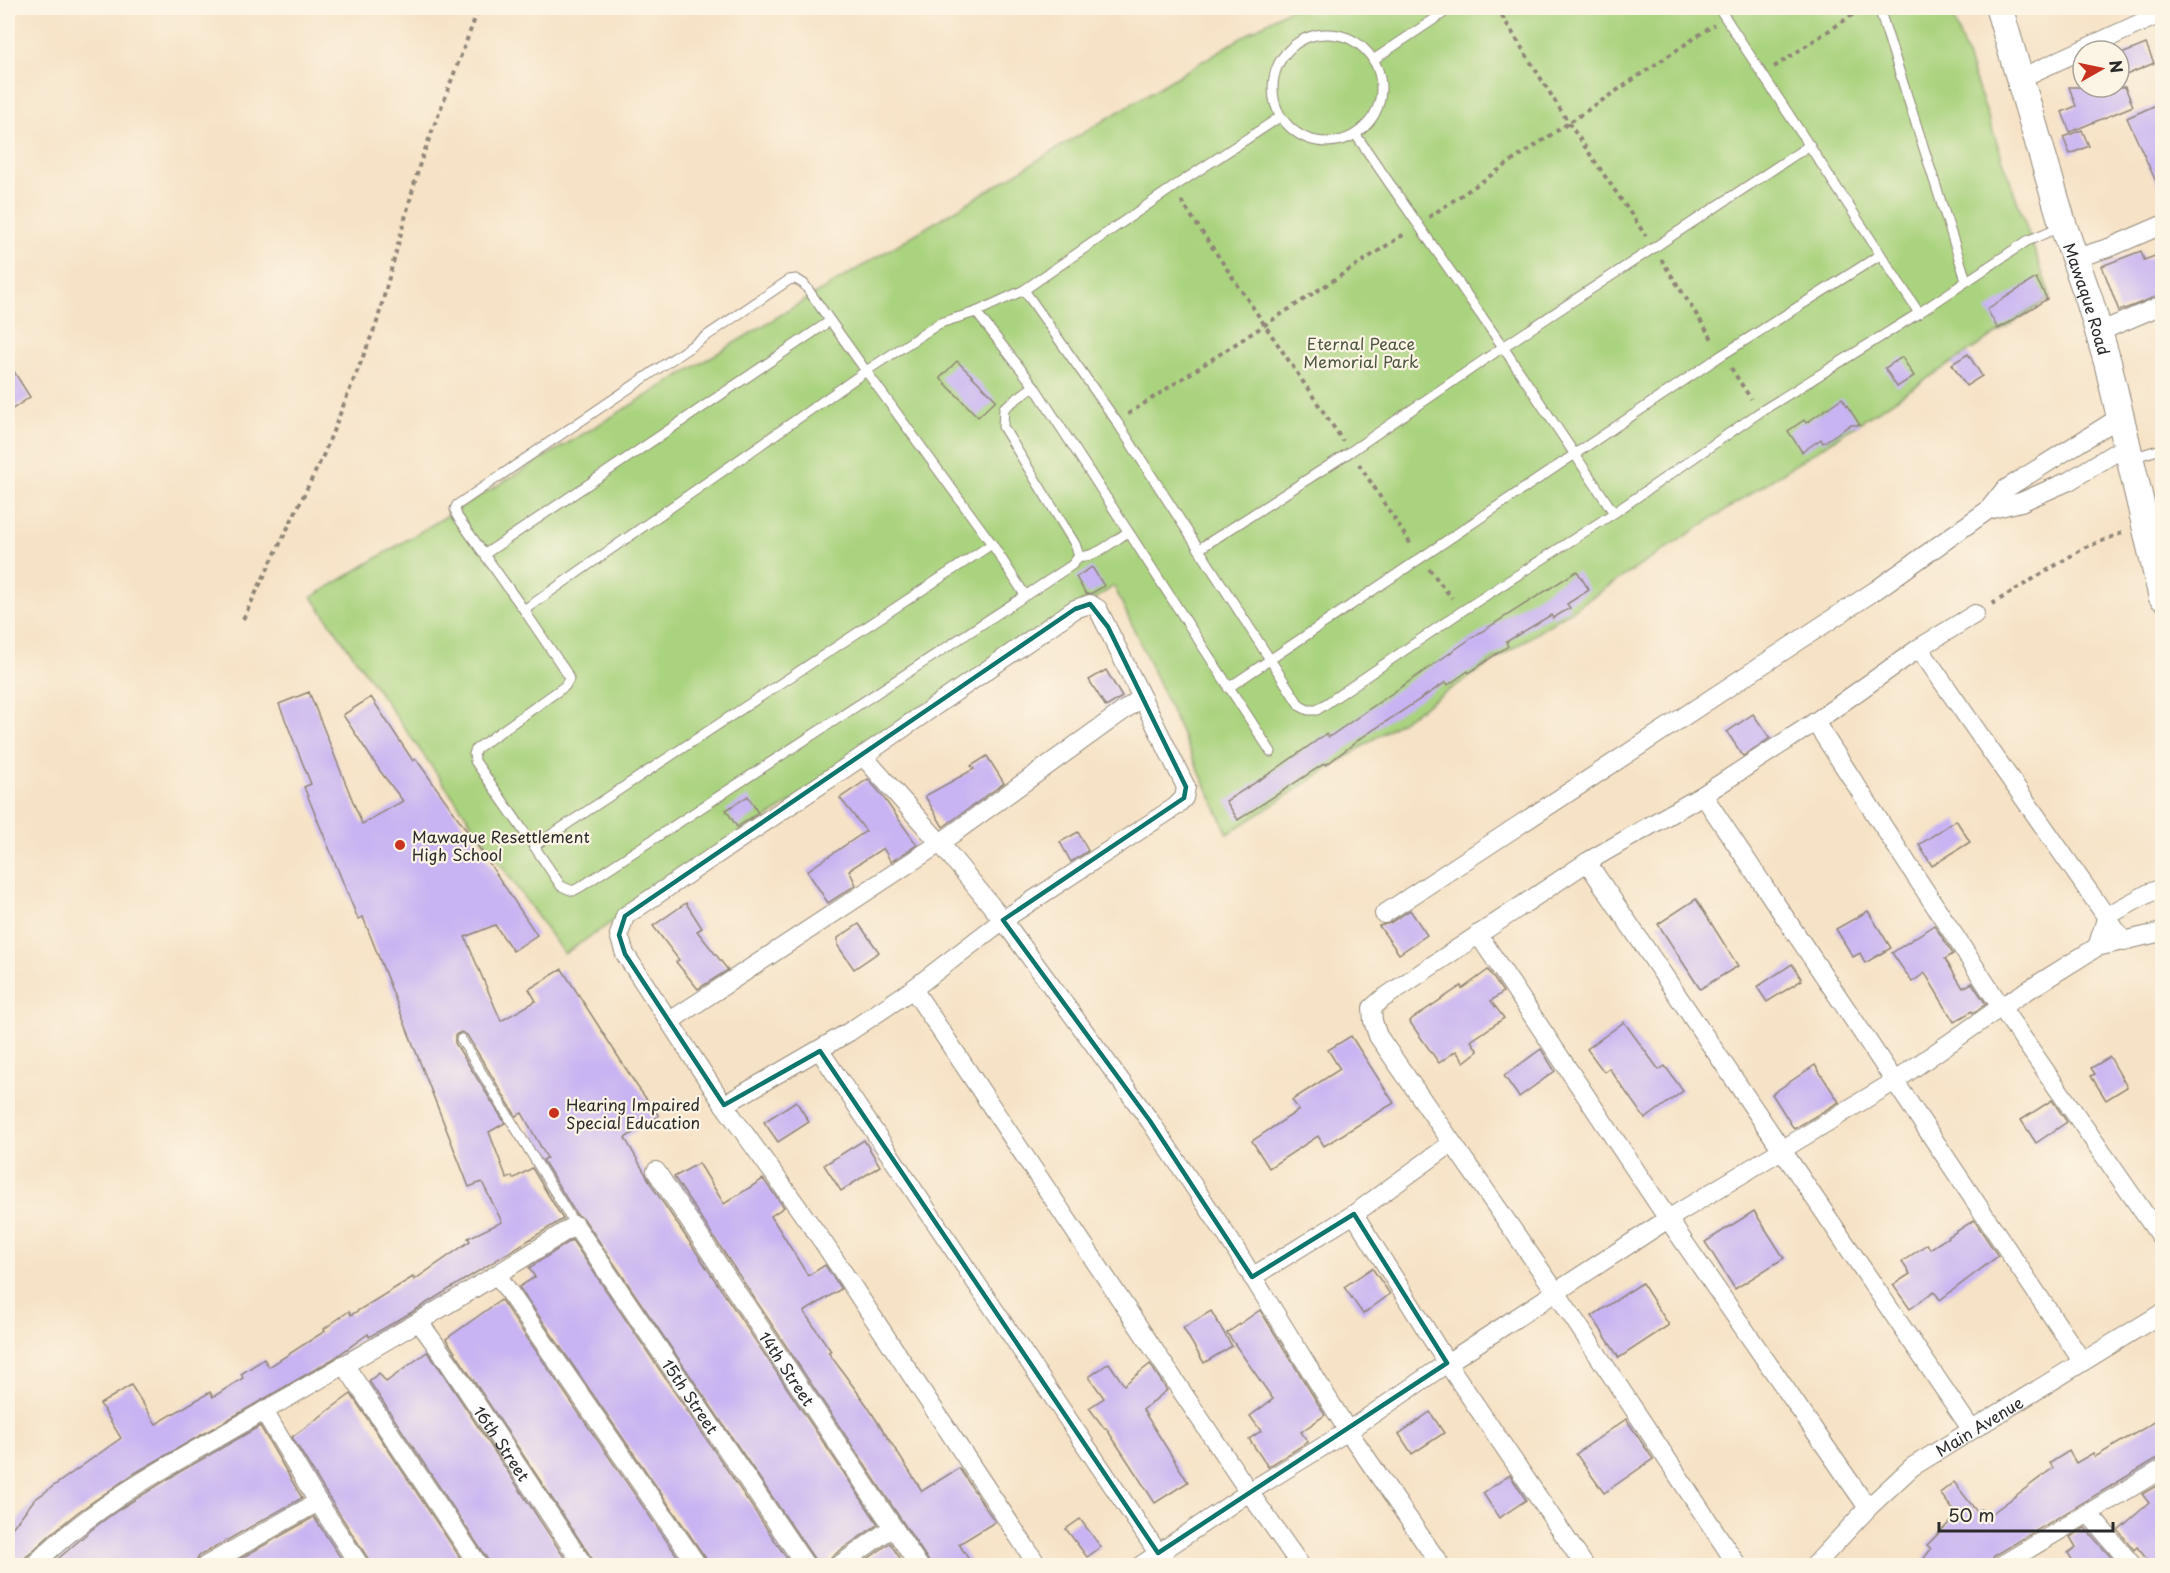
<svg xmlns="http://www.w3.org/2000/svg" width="2170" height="1573" viewBox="0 0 2170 1573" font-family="'Playpen Sans',sans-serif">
<rect width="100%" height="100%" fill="#fcf5e5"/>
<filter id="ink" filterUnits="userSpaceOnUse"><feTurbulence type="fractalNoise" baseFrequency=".0167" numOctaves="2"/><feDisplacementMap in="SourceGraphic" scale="12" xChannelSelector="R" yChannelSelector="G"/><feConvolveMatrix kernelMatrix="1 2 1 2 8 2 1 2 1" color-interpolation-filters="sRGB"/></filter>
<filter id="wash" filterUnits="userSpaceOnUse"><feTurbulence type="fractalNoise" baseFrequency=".008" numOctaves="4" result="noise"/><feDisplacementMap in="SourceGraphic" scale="24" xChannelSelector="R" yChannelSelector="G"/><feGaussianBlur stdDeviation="1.35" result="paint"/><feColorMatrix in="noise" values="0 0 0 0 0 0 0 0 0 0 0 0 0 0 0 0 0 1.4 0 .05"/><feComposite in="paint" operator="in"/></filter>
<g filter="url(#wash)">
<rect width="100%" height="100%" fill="#f6e2c6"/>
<path fill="#aad37f" stroke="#6a7f55" stroke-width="1.5" d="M1291 8H1950L2051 298 1228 834 1114 586 564 954 312 597Z"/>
<g id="blocks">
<g fill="#c8b4f2">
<path d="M2146 44 2154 63 2119 78V55Z"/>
<path d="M2069 87H2125L2133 106 2070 132 2062 112 2076 106Z"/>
<path d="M2163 102V197L2127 118Z"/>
<path d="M2082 130 2089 146 2070 154 2063 137Z"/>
<path d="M2141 251 2144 260 2163 253V294L2119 311 2102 266Z"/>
<path d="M2036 278 2047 299 1998 329 1987 309Z"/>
<path d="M1968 354 1982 376 1966 386 1952 364Z"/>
<path d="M1902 357 1914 376 1897 387 1885 368Z"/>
<path d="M957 361 996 400 978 417 940 378Z"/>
<path d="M8 362 30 397 8 412Z"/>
<path d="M1842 398 1860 425H1850L1823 443 1821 439 1802 452 1788 431 1804 420 1806 423Z"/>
<path d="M1092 567 1104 586 1092 593 1086 594 1076 577Z"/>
<path d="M1577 571 1589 590 1567 604 1570 608 1553 618 1551 615 1506 642 1508 646 1469 673 1468 671 1448 685 1446 682 1361 738 1326 765 1325 763 1238 820 1226 801 1269 774 1326 734 1329 737 1473 637Z"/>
<path d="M1106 670 1122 697 1106 707 1089 680Z"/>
<path d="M309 692 362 824 403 801 380 771 343 715 371 697 413 761 416 759 477 845 537 935 513 951 495 925 465 937 501 1021 536 1001 529 989 562 969 637 1086 659 1116 625 1138 654 1189 878 1524 831 1557 827 1566H817L815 1560 584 1219 576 1214 543 1160 547 1158 522 1113 516 1116 467 1035 461 1032 455 1035V1043L505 1123 489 1132 507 1179 512 1176 513 1179 532 1168 563 1219 412 1312 369 1337 368 1334 333 1359 135 1473 78 1512 51 1534 25 1558 22 1566H8V1533L34 1500 121 1438 100 1404 131 1385 156 1424 210 1392 213 1397 243 1378 241 1374 264 1359 269 1367 325 1331 324 1329 349 1311 351 1315 413 1277 414 1280 470 1241 468 1238 502 1222 482 1182 469 1187 363 917 358 919 304 787 311 784 279 704Z"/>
<path d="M1753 714 1770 738 1743 756 1727 732Z"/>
<path d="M987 756 1004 783 943 827 925 796 974 769 971 766Z"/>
<path d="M868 779 881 794 917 845 891 862 883 848 849 870 856 885 828 903 807 871 866 831 840 798Z"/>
<path d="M748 796 758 813 737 827 726 810Z"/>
<path d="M1956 820 1970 842 1932 866 1919 845Z"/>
<path d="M1078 832 1088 851 1071 862 1060 842Z"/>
<path d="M1696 899 1738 966 1700 989 1658 924Z"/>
<path d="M686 903 702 928 697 931 728 970 698 989 676 962 679 960 653 926Z"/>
<path d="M1410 910 1427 935 1399 954 1379 926 1390 923Z"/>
<path d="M1868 911 1891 948 1865 963 1860 953 1853 957 1836 929Z"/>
<path d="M859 924 879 952 854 969 838 946V938Z"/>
<path d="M1934 925 1953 954 1945 959 1963 988 1972 983 1986 1004 1973 1013 1972 1011 1954 1022 1925 973 1912 982 1892 953Z"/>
<path d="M1792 964 1802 980 1767 1002 1757 987Z"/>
<path d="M1488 970 1503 992 1491 1001 1504 1018 1471 1041 1478 1051 1464 1062 1456 1051 1439 1063 1409 1021 1461 986 1462 989Z"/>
<path d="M1624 1022 1659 1070 1665 1066 1683 1091 1645 1119 1609 1068 1604 1072 1587 1049Z"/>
<path d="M1351 1036 1394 1103 1324 1146 1318 1136 1269 1168 1252 1141 1299 1110 1292 1100 1340 1069 1328 1050Z"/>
<path d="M1541 1049 1555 1071 1519 1097 1504 1076Z"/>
<path d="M2110 1057 2127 1087 2106 1100 2091 1076 2095 1074 2091 1068Z"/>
<path d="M1815 1065 1839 1102 1794 1129 1772 1094Z"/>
<path d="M2052 1100 2067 1122 2036 1143 2021 1120Z"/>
<path d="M796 1101 809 1122 778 1142 764 1122Z"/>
<path d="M864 1140 880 1166 841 1191 824 1165Z"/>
<path d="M699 1163 724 1204 763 1179 784 1207 771 1216 808 1276 825 1265 841 1289 804 1312 831 1351 828 1352 866 1404 922 1491 959 1468 995 1522 959 1544 973 1566H930L928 1560 674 1177Z"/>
<path d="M1754 1211 1784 1258 1735 1289 1705 1242Z"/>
<path d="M1974 1220 1998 1256 1940 1300 1934 1291 1910 1309 1893 1285 1910 1274 1902 1262 1927 1244 1930 1249Z"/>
<path d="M572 1240 792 1566H709L707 1560 519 1287 535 1277 529 1268Z"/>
<path d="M1372 1268 1390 1294 1363 1314 1344 1287Z"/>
<path d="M1642 1283 1669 1325 1619 1358 1592 1316Z"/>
<path d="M501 1300 684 1566H595L593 1560 446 1339Z"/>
<path d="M1260 1310 1325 1415 1301 1432 1308 1442 1268 1467 1249 1439 1261 1431 1250 1416 1273 1399 1227 1333Z"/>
<path d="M1211 1311 1232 1346 1204 1363 1183 1328Z"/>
<path d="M427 1352 440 1369 570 1566H491L490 1563 369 1381 379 1373 386 1382Z"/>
<path d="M1109 1363 1124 1385 1150 1364 1167 1390 1143 1410 1188 1482 1155 1503 1106 1428 1105 1429 1089 1408 1104 1398 1089 1377Z"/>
<path d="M351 1394 461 1559 453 1566H371L369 1560 328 1496 292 1437Z"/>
<path d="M1430 1412 1444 1433 1412 1454 1399 1434Z"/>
<path d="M2163 1417V1458L2156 1459 1994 1556 1988 1566H1918L1931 1549 1927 1545 1957 1515 1940 1493 1954 1482 1977 1512 1981 1509 1987 1517 2053 1468 2050 1463 2069 1451 2076 1463 2093 1453 2095 1457Z"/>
<path d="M1626 1419 1653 1459 1604 1493 1576 1454Z"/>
<path d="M260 1426 302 1498 199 1556 194 1566H50L91 1530 118 1510 176 1474Z"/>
<path d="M1510 1475 1526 1500 1499 1518 1483 1493Z"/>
<path d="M2163 1482V1566H2152L2137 1547 2134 1550 2118 1530 2149 1503 2142 1494Z"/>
<path d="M314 1517 346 1566H232L231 1564Z"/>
<path d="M1080 1519 1101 1547 1087 1557 1066 1529Z"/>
<path d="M2085 1528 2117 1564 2116 1566H2076L2068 1553 2076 1547 2070 1537Z"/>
<path d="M890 1543 905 1566H858Z"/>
</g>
</g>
</g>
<g filter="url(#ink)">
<use href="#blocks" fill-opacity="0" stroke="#908678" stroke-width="1.5"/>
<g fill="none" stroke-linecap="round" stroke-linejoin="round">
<defs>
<g id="lane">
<path d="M1719 8 1919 313"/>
<path d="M1879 8 1966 280"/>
<circle cx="1327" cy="88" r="54"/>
<path d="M1373 60 1451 8"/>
<path d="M1356 135 1503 347 1614 513"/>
<path d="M1024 290 1117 422 1300 706 1308 710H1317L1462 611 1614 513 1760 412 1919 313 2027 241 2060 227"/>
<path d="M976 312 940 323 866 371 992 544"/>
<path d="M2131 458 2158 450 2162 451"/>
<path d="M2148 522 2162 511"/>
<path d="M1199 549 1350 452 1503 347 1810 145"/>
<path d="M485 554 830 321"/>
<path d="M1079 556C1094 559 1115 540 1128 532"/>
<path d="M1025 595 992 544 534 846 561 886 573 891 582 886 1072 565 1079 556 1075 544 1003 427 1004 408 1034 386"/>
<path d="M524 610 457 516 455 509 457 505 789 280 796 279 804 284 866 371 524 610 566 672 569 679 565 686 476 749 474 754 475 761 534 846"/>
<path d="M1228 688 1722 355 1880 255"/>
<path d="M1271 752 1034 386 976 312 1024 290 1172 188 1280 117"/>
<path d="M461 1039 575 1225"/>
</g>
<g id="street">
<path d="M2021 78 2162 13"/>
<path d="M2073 259 2111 247 2162 225"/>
<path d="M2099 332 2162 305"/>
<path d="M1988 510 2004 490 2120 417"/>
<path d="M1919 648 1975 614"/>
<path d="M1815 722 2001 1007 2162 1239"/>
<path d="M863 756 940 843 1003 920 1150 1121 1231 1242 1348 1431 1441 1566"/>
<path d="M1703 795 2082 1361"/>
<path d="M1587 862 1971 1429"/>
<path d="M1384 914 1876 590 1988 510 2021 502 2069 481 2126 446"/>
<path d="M1478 934 1668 1219 1868 1508"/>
<path d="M2097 947 2107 916 2149 893 2162 888"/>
<path d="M913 989 1249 1492 1301 1566"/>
<path d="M670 1021 940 843 1141 698"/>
<path d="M820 1051 1158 1553 1170 1566"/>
<path d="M724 1105 849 1032 913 989 1003 920 1175 807 1184 798 1186 787 1098 609 1090 604 1075 609 863 756 625 916 619 935 625 954 724 1105 823 1242 1038 1566"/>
<path id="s1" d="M656 1171 919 1566"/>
<path d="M1354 1214 1447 1363 1585 1566"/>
<path d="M498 1276 698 1566"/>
<path d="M1252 1277 1354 1214 1452 1143"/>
<path id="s2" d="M419 1322 449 1363 584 1566"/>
<path d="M344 1364 479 1566"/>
<path d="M264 1411 318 1502 360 1566"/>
<path d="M2088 1513 2133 1566"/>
<path id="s3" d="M33 1566C97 1501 181 1459 259 1414 365 1353 472 1292 575 1225L806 1566"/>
<path d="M205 1566 318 1502"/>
<path d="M838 1566 893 1527"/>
<path d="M1140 1566 1249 1492 1348 1431 1447 1363 1668 1219 1895 1081 2001 1007 2097 947 2162 932"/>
<path d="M1738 1566 1556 1292 1378 1036 1373 1021 1372 1008 1382 999 1587 862 1703 795 1815 722 1919 648 2124 942"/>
<path id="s4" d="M1814 1566 1868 1508 1912 1467 2162 1313"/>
<path d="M2000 1566 2162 1469"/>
</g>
<g id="secondary">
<path id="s5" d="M1999 8 2063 225 2089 299 2108 364 2162 596"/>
</g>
</defs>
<use href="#lane" stroke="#908678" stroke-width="11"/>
<use href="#street" stroke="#908678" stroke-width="20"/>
<use href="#secondary" stroke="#908678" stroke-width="29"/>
<g stroke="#908678" stroke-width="4" stroke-dasharray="4.5 4.5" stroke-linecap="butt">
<path d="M1497 8 1568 122 1646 236"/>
<path d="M1774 67 1863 8"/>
<path d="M1181 201 1343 441"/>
<path d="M1429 217 1714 25"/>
<path d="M1661 259 1714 342"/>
<path d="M1731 368 1751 399"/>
<path d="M1128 414 1406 233"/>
<path d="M1359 464 1412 546"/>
<path d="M1429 569 1452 598"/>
<path d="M1992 604 2084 548 2122 533"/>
<path d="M243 619 323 456 377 322 420 163 479 8"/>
</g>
<use href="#lane" stroke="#fff" stroke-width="9"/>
<use href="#street" stroke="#fff" stroke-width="18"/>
<use href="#secondary" stroke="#fff" stroke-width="27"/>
</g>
</g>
<path fill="none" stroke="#0f766e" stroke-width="4.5" stroke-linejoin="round" d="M1090 604 1108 627 1186 787 1184 798 1003 920 1150 1121 1252 1277 1354 1214 1447 1363 1158 1553 820 1051 724 1105 625 954 619 935 625 916 1075 609Z"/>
<g fill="#c8321e" stroke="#fcf5e5" stroke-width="2">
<circle cx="400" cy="845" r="6"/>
<circle cx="554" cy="1113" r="6"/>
</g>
<g text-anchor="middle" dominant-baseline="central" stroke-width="4.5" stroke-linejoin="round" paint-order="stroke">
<g font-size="16" fill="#2b2b2b" stroke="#fcf5e5">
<text stroke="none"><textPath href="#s5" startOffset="304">Mawaque Road</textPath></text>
<text stroke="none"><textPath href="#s1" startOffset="237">14th Street</textPath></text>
<text stroke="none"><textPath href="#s3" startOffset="848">15th Street</textPath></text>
<text stroke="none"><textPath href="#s4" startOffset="218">Main Avenue</textPath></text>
<text stroke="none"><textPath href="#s2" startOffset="147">16th Street</textPath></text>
</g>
<g font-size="16" fill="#4b5540" stroke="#fcf5e5">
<text x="1361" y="343">Eternal Peace<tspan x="1361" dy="18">Memorial Park</tspan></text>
</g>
<g font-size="16" fill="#2b2b2b" stroke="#fcf5e5" text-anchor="start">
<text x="412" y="836">Mawaque Resettlement<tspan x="412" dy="18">High School</tspan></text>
<text x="566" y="1104">Hearing Impaired<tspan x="566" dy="18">Special Education</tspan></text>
</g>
</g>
<rect width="2170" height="1573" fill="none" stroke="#fcf5e5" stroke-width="30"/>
<g transform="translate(2101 69) rotate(81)"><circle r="28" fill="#fcf5e5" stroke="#a8a49b" stroke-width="1.5"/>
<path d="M0-4.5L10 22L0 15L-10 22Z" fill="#c8321e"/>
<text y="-9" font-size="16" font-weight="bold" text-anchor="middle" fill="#2b2b2b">N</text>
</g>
<path d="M1939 1522v9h174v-9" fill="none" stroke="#2b2b2b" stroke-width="3"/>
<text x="1948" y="1522" font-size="18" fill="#2b2b2b" stroke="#fcf5e5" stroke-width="4.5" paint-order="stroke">50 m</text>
</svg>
